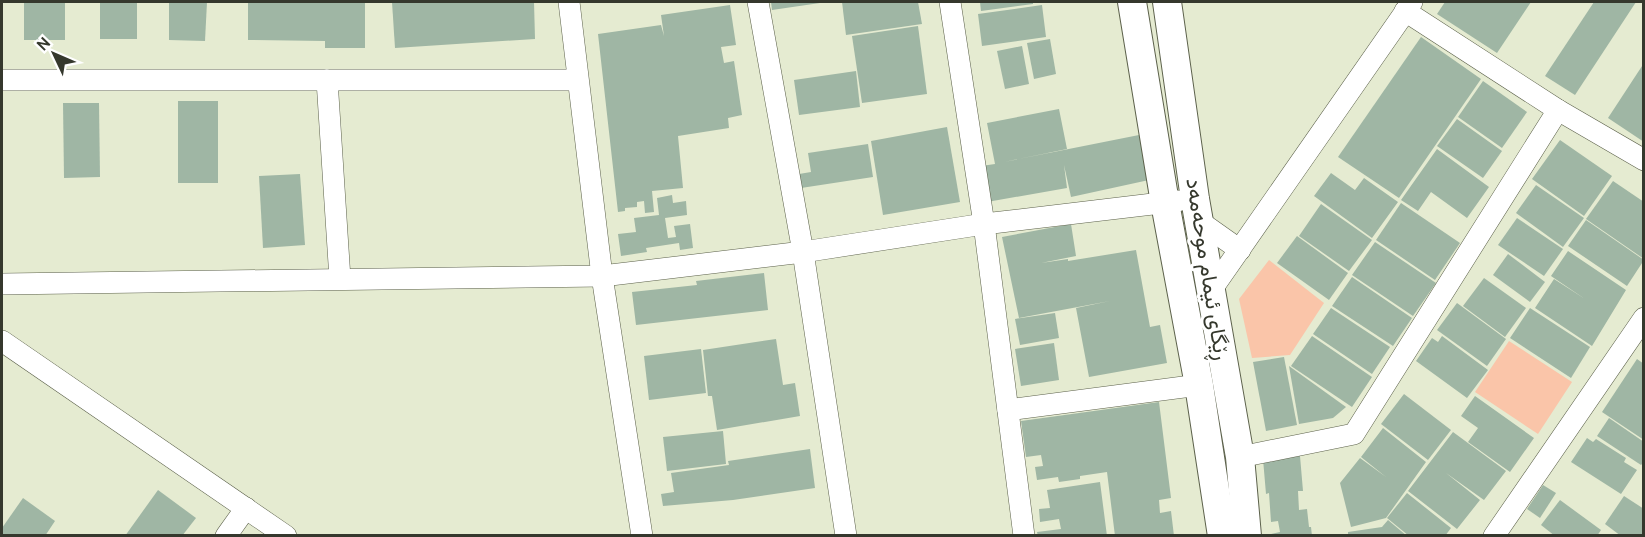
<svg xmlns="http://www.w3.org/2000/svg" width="1645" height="537" viewBox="0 0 1645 537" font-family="Cabin,Vazirmatn,sans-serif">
<rect width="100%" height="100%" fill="#e5ebd1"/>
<g fill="#fac5a9">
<path d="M1269 260 1324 303 1290 355 1252 358 1239 299Z"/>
<path d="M1509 341 1572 382 1538 434 1475 392Z"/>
</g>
<g fill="#9fb6a4">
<rect x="24" y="2" width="41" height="38"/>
<rect x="100" y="2" width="37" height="37"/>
<path d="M169 2H207L205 41 169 40Z"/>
<path d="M248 2H365V48H325V41L248 40Z"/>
<path d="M392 2H534L535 39 395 48Z"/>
<path d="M771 2H820V3L772 10Z"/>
<path d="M842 2H918L922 24 846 35Z"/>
<path d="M980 2H1033V4L981 11Z"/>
<path d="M1445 2H1531L1497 53 1437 14Z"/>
<path d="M1594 2H1636L1575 95 1545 76Z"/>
<path d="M730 5 736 45 721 47 724 63 734 61 742 115 728 118 729 128 678 136 683 188 652 191 654 212 645 213 644 201 637 202V207L625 208V211L618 212 598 34 661 25 664 36 661 15Z"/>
<path d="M1042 5 1046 37 982 46 978 14Z"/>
<path d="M918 26 927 94 862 103 852 36Z"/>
<path d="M1421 37 1481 79 1399 198 1338 157Z"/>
<path d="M1050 39 1056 74 1034 79 1027 43Z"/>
<path d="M1022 46 1029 84 1005 89 997 51Z"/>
<path d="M1644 63V142L1608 118Z"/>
<path d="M856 71 860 107 799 115 794 80Z"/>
<path d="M1483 81 1527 112 1502 148 1458 117Z"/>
<rect x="178" y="101" width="40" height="82"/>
<path d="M63 103H99L100 177 64 178Z"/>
<path d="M1059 109 1067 149 1004 162 1139 135 1149 180 1071 197 1064 165 1067 188 987 202 981 166 995 164 987 123Z"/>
<path d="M1457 119 1502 151 1483 178 1437 146Z"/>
<path d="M947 127 960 202 883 215 871 141Z"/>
<path d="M1560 140 1612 176 1584 216 1532 179Z"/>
<path d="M868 144 873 177 801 188 799 174 811 172 808 153Z"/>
<path d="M1437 149 1489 187 1467 218 1431 192 1418 211 1401 200Z"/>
<path d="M1331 173 1355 190 1364 178 1398 202 1372 238 1314 196Z"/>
<path d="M300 174 305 245 263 248 259 176Z"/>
<path d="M1613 181 1644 202V259L1586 219Z"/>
<path d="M1536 185 1584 218 1563 247 1516 213Z"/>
<path d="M672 195 673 203 686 201 687 215 665 218 668 238 676 237 674 226 690 224 693 248 680 250 679 243 646 248 647 252 621 256 618 234 636 232 634 218 659 215 657 198Z"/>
<path d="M1401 203 1460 243 1435 280 1376 240Z"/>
<path d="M1321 204 1372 240 1349 271 1299 236Z"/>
<path d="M1517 218 1563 249 1544 276 1498 245Z"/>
<path d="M1586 220 1644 260 1627 286 1568 246Z"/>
<path d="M1071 224 1076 256 1041 263 1068 259V261L1136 250 1150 327 1160 325 1167 363 1089 377 1076 308 1110 301 1019 318 1002 237Z"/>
<path d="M1297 236 1348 273 1329 300 1277 263Z"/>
<path d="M1375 242 1436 283 1413 316 1352 275Z"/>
<path d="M1568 251 1626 290 1592 346 1535 308 1554 279 1585 299 1551 276Z"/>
<path d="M1508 254 1545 282 1530 302 1493 275Z"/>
<path d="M764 273 768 310 636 325 632 292 697 285 696 281Z"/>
<path d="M1352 277 1412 318 1393 346 1332 306Z"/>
<path d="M1484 278 1526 308 1505 337 1463 306Z"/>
<path d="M1457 303 1506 339 1487 366 1437 330Z"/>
<path d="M1331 308 1390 347 1372 374 1313 334Z"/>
<path d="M1530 308 1590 347 1571 378 1510 338Z"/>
<path d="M1055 313 1059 338 1020 345 1015 319Z"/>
<path d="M1312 336 1372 377 1352 407 1291 366Z"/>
<path d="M1442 336 1488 370 1467 398 1416 361 1432 338 1438 342Z"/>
<path d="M776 339 783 385 795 383 800 416 717 430 712 396H708L703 350Z"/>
<path d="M1054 343 1059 380 1021 386 1015 349Z"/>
<path d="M701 349 706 393 649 400 644 356Z"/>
<path d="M1284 357 1297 425 1266 431 1253 362Z"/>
<path d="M1637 359 1644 364V440L1602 412Z"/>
<path d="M1289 366 1346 407 1333 418 1299 424Z"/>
<path d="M1404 394 1451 430 1428 460 1381 424Z"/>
<path d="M1475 396 1534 438 1510 472 1468 442 1478 428 1461 416Z"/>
<path d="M1159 402 1171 498 1159 500 1160 513 1171 511 1174 536H1115L1107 472 1080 476V479L1059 482 1058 477 1037 480 1035 467 1043 466 1041 455 1026 457 1021 421Z"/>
<path d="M1609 418 1644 442V462L1641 465 1597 436Z"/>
<path d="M1383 428 1426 462 1386 518 1351 527 1340 483 1360 458 1386 477 1361 457Z"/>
<path d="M723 431 726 464 667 471 663 437Z"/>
<path d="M1453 432 1506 471 1484 500 1446 473 1480 500 1457 529 1408 491Z"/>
<path d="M1587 438 1593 442 1596 439 1626 458 1624 462 1637 470 1621 494 1571 462Z"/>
<path d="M810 449 815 488 733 500 663 506 661 494 674 492 671 473 729 465 728 461Z"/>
<path d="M1300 456 1303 491H1298L1299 510 1307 509 1309 527H1311L1312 536H1263L1280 532 1278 521 1271 522 1269 493 1266 494 1263 459Z"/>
<path d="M1100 482 1107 536H1038L1037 532 1061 529 1059 519 1040 522 1039 509 1050 508 1047 490Z"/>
<path d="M1543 485 1556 493 1540 518 1527 509Z"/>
<path d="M158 490 196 518 182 536H125Z"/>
<path d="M1407 493 1451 528 1445 536H1409L1387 518Z"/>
<path d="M1624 496 1644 509V536H1621L1605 524Z"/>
<path d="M23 498 55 521 45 536H2V528Z"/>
<path d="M1560 500 1601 530 1597 536H1555L1541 525Z"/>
<path d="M1388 520 1407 536H1348V532L1382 527Z"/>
</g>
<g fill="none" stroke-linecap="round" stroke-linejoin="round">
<defs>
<g id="street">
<path d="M569 2 602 276 642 536"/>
<path d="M758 2 803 252 846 536"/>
<path d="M950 2 984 224 1024 536"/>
<path d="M1405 11 1558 110 1644 160"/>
<path d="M2 80H577"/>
<path d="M327 80 340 279"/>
<path d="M1199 221 1240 250"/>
<path d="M2 284 602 276 803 252 984 224 1178 201"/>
<path d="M1210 292 1412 2"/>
<path d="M2 341 286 536"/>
<path d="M1008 410 1199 385"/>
<path d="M1240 457 1354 434 1558 110"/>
<path d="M226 536 246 508"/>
<path d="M1494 536 1644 318"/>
</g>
<g id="secondary">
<path d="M1132 2 1165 203 1199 385 1222 536"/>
<path d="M1167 2 1195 199 1240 457 1247 536"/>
</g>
</defs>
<use href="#street" stroke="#5c614b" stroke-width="22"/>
<use href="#secondary" stroke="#5c614b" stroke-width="30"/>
<use href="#street" stroke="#fff" stroke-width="21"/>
<use href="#secondary" stroke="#fff" stroke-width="28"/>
</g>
<g text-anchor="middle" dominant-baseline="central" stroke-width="6" stroke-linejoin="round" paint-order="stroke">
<g font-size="22" fill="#35382d" stroke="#fff">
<text transform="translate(1208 269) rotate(81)">ڕێگای ئیمام موحەمەد</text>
</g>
</g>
<rect width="1645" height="537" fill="none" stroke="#35382d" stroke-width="6"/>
<g transform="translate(54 54) rotate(314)" stroke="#ffffff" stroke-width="4.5" paint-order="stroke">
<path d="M0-4.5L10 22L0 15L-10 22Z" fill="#35382d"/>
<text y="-9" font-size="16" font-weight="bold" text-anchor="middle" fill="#35382d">N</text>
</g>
</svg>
